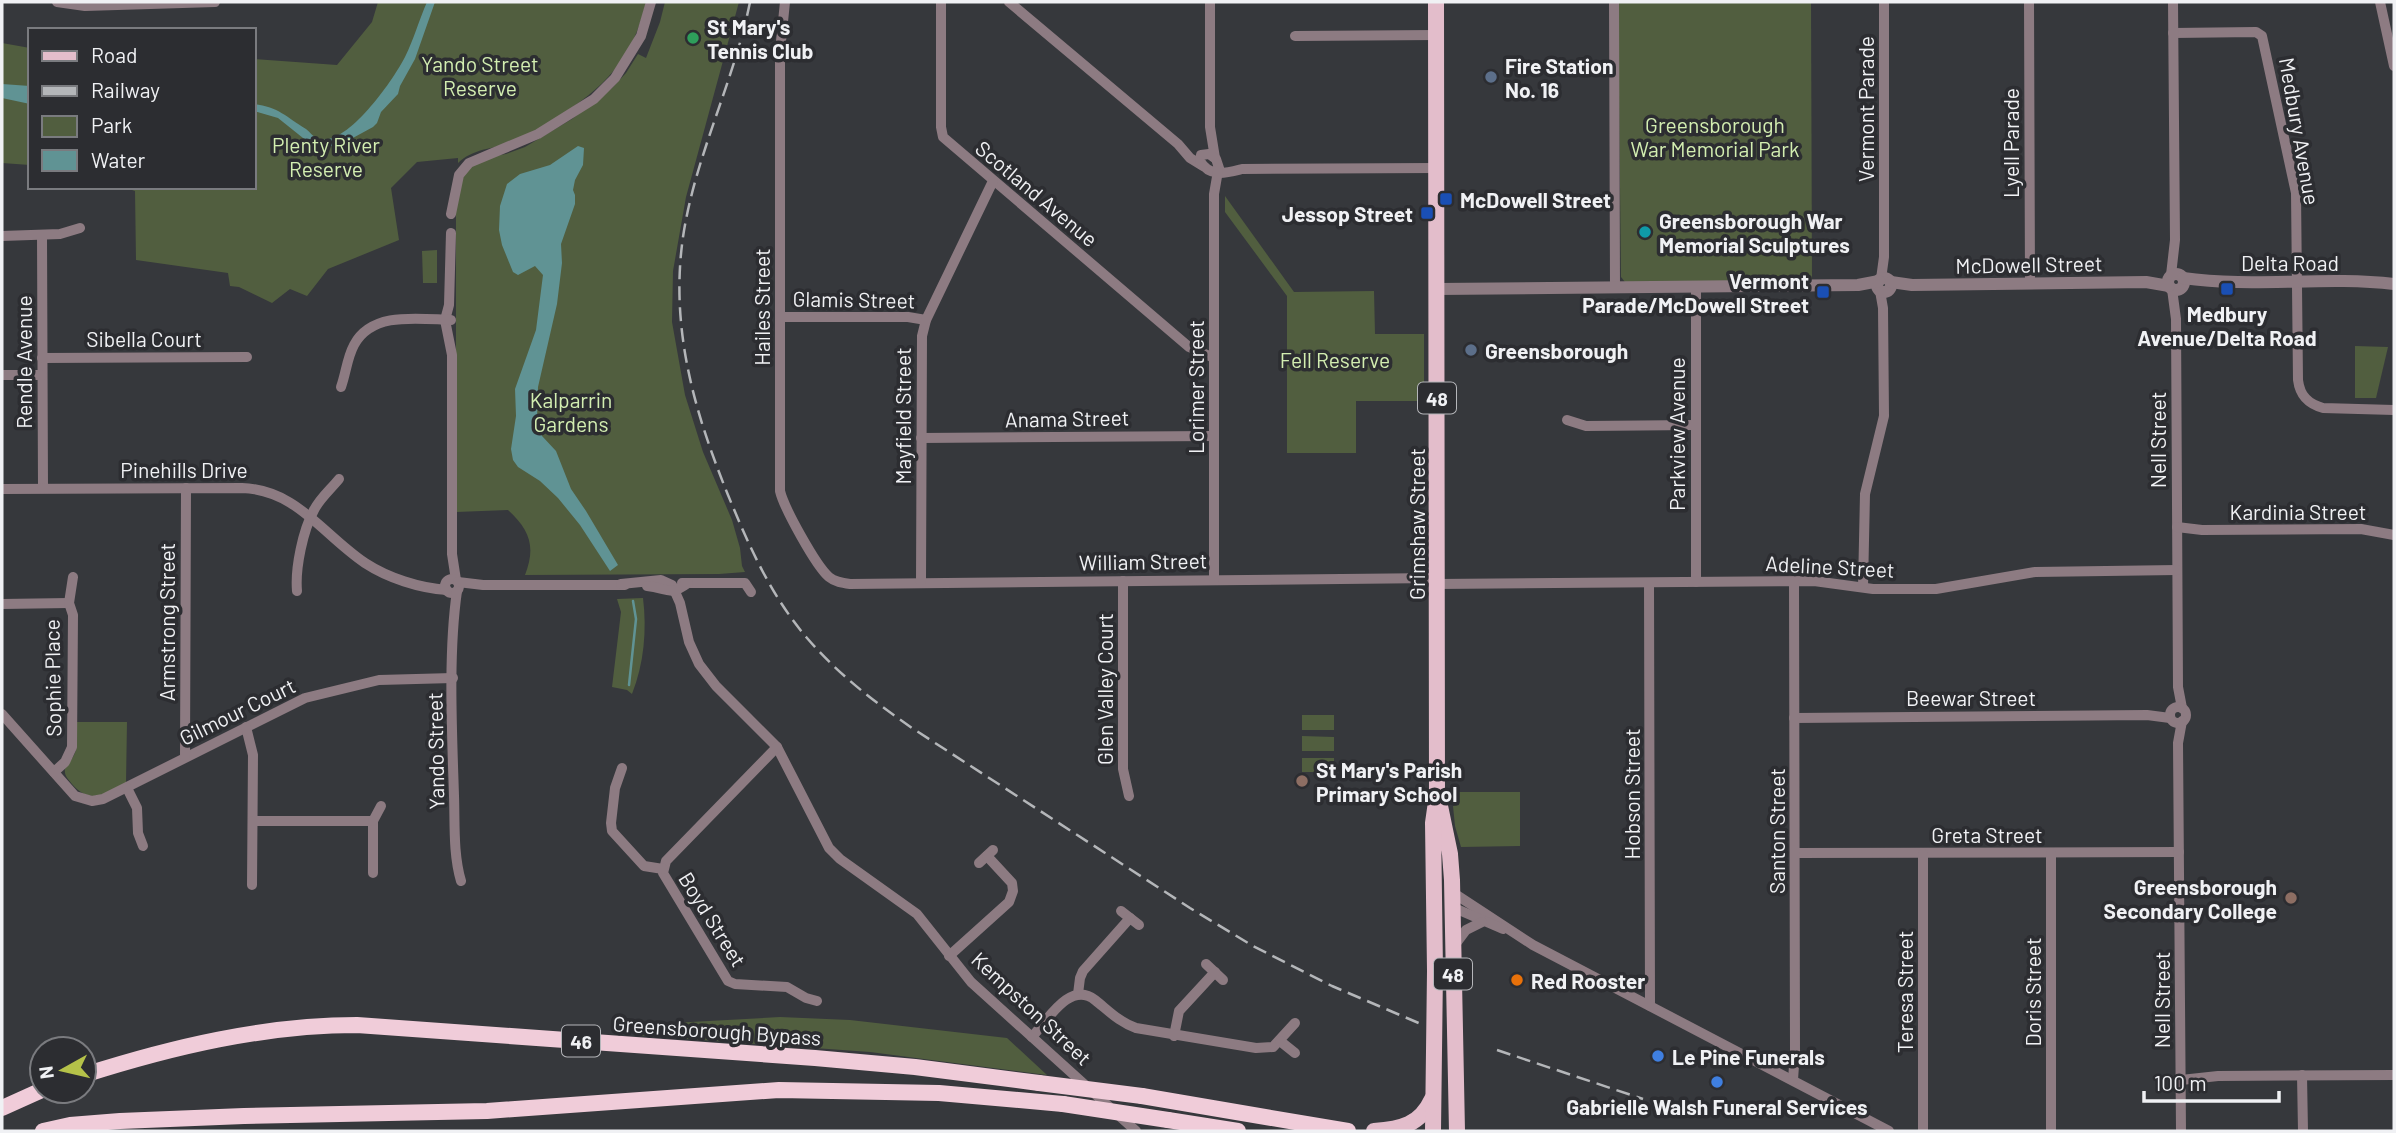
<svg xmlns="http://www.w3.org/2000/svg" width="2396" height="1133" viewBox="0 0 2396 1133" font-family="Barlow,sans-serif">
<rect width="100%" height="100%" fill="#36383c"/>
<g fill="#515e3f">
<path d="M378 2H646C633 59 604 88 556 118 543 126 528 137 513 142 494 149 474 148 458 163V158L417 162 391 188 399 240 328 269 307 296 290 289 272 303 239 287 230 286 228 273 136 260 135 191 123 187H254V59L337 65 372 22Z"/>
<path d="M665 2H739L686 197 673 271 672 322 685 395 703 452 732 520 740 548 742 566 745 572 719 574 525 575C536 547 530 530 508 510L456 512V195L463 172 483 158 506 154 525 147 572 119 612 88 626 73 638 54 646 58 660 22Z"/>
<path d="M1618 2H1811L1812 281 1625 282 1621 277Z"/>
<path d="M2 43 30 48V165L2 163Z"/>
<path d="M1225 196 1294 292 1374 291 1375 334H1424V401H1356V453H1287V296L1225 212Z"/>
<path d="M437 250V283H423L422 251Z"/>
<path d="M2355 346 2388 347 2376 398H2355Z"/>
<path d="M643 598C647 630 644 664 632 694L627 690 612 687 621 612 617 599Z"/>
<rect x="1302" y="715" width="32" height="15"/>
<path d="M76 722H127L126 783C105 794 90 805 72 784 68 779 64 776 65 769 67 764 72 760 74 755 79 746 76 732 76 722Z"/>
<path d="M1302 736 1334 737V751H1302Z"/>
<rect x="1302" y="758" width="32" height="14"/>
<path d="M1459 792H1520V846L1461 847 1455 826 1453 806 1459 805Z"/>
<path d="M780 1017 850 1020 1007 1038 1047 1075 870 1052 633 1035 635 1025Z"/>
</g>
<g fill="#609394">
<path d="M427 2H435L415 59 400 86 398 94 381 112 377 123 373 127 340 145 322 147 303 138 278 118 254 111V104C279 107 286 117 306 129 310 132 313 137 319 139 347 147 394 79 405 57 414 39 419 20 427 2Z"/>
<path d="M2 84 30 86V104L2 98Z"/>
<path d="M578 146 584 148 583 165 575 180 573 190 575 195V204L561 244 562 263 557 304 538 387 537 420 542 436 556 451 571 489 586 511 618 565 610 571 580 525 558 498 540 481 518 467 513 460 511 449 516 416 515 389 536 330 543 275 535 266 518 275 513 272 502 245 499 230 500 206 507 184 520 174 550 165Z"/>
</g>
<g fill="none" stroke-linecap="round" stroke-linejoin="round">
<path stroke="#609394" stroke-width="2.5" d="M629 685 636 619 633 601"/>
<g stroke="#8d7b82" stroke-width="10">
<path d="M57 2 85 6 215 2"/>
<path d="M785 2 780 51V491C784 508 816 566 829 577 835 582 842 583 850 584L1437 578"/>
<path d="M941 2V127L943 137 1189 347 1214 358"/>
<path d="M1009 2 1178 144 1190 158 1203 166"/>
<path d="M1210 2V127L1215 158"/>
<path d="M1614 2 1615 287"/>
<path d="M2029 2 2030 283"/>
<path d="M2380 2 2394 66"/>
<path d="M2173 33 2256 32 2262 36 2296 193 2298 380C2300 396 2308 404 2323 408L2394 410"/>
<path d="M1295 36 1436 35"/>
<path d="M1214 172 1219 168 1216 159 1209 154 1201 155 1200 161C1210 178 1226 173 1242 169L1436 168"/>
<path d="M451 214 459 175 469 163 538 134 594 99 615 78 641 36 651 2"/>
<path d="M451 233 449 305 445 320 452 355V554L456 580"/>
<path d="M42 235 43 488"/>
<path d="M2 236 60 234 80 228"/>
<path d="M2171 275 2175 240 2173 2"/>
<path d="M1881 279 1884 257V2"/>
<path d="M2172 289 2176 319 2178 687 2182 708"/>
<path d="M780 317H908L926 320"/>
<path d="M42 358 247 357"/>
<path d="M2 375H42"/>
<path d="M341 387C346 373 347 358 354 345 372 311 419 319 451 320"/>
<path d="M1567 420 1586 426 1695 425"/>
<path d="M921 438 1214 436"/>
<path d="M2 489 242 488C297 490 322 534 365 563 388 578 419 588 447 590"/>
<path d="M2177 527 2202 530 2361 529 2394 535"/>
<circle cx="452" cy="586" r="7"/>
<path d="M1214 580V194L1218 171"/>
<path d="M1123 581V769L1129 796"/>
<path d="M458 582 483 585H625"/>
<path d="M1696 582V287"/>
<path d="M682 583H745L751 592"/>
<path d="M921 583 922 336 926 320 993 181"/>
<path d="M1649 583 1650 1006"/>
<path d="M621 584 661 580 672 585 680 603 689 642 699 664 716 686 777 747 829 848 840 859 917 914 971 982 1136 1131"/>
<path d="M1437 584 1814 581 1873 589H1936L2035 572 2177 570"/>
<path d="M647 586C668 588 669 597 688 583"/>
<path d="M1863 587 1865 494 1884 416 1883 308 1880 291"/>
<path d="M297 591C295 568 303 530 314 510 320 498 331 489 339 479"/>
<path d="M457 591C448 654 452 731 454 796 455 823 453 854 461 881"/>
<path d="M2 604 69 603"/>
<circle cx="2178" cy="715" r="8"/>
<path d="M2 714 75 796 92 801 103 799 305 698 379 680 453 678"/>
<path d="M1794 718 2147 715 2170 718"/>
<path d="M246 727 253 755 252 885"/>
<path d="M777 747 666 861 663 873 728 981 735 984 787 987 806 998 817 1001"/>
<path d="M185 757 186 488"/>
<path d="M622 768 615 788 611 823 612 831 644 866 663 869"/>
<path d="M54 772 65 762 72 747 73 615 69 603 73 577"/>
<path d="M127 788 137 808 138 833 143 846"/>
<path d="M253 821H373V873"/>
<path d="M373 821 381 806"/>
<path d="M1795 853 2179 852"/>
<path d="M2051 853V1131"/>
<path d="M979 863 993 850"/>
<path d="M1452 892 1533 945 1889 1131"/>
<path d="M1452 907 1503 929"/>
<path d="M1121 911 1139 925"/>
<path d="M1454 946 1466 930 1482 922"/>
<path d="M949 956 1009 902 1013 891 1012 883 987 856"/>
<path d="M1206 964 1223 980"/>
<path d="M1078 994 1080 978 1083 971 1130 918"/>
<path d="M1174 1036 1179 1011 1215 972"/>
<path d="M1032 1037C1047 1021 1070 980 1095 1000 1109 1011 1119 1022 1136 1028L1256 1048 1273 1047 1295 1023"/>
<path d="M1280 1041 1295 1053"/>
<path d="M2302 1075 2303 1131"/>
<path d="M1793 1080 1795 1051 1794 582"/>
<path d="M2181 1080 2218 1076 2394 1075"/>
<path d="M1923 1131V854"/>
<path d="M2181 1131 2178 743 2182 721"/>
</g>
<g stroke="#8d7b82" stroke-width="12">
<circle cx="2176" cy="282" r="8"/>
<circle cx="1884" cy="285" r="7"/>
<path d="M2183 278C2253 288 2324 276 2394 284"/>
<path d="M1891 282 1912 285 2146 282 2169 286"/>
<path d="M1437 289 1858 285 1879 281"/>
</g>
<g stroke="#e3bdcb" stroke-width="16">
<path d="M1440 806 1450 854 1452 880 1457 1131"/>
<path d="M1374 1131C1401 1129 1420 1125 1432 1099"/>
<path d="M1433 1131 1435 971 1433 823 1437 795 1436 2"/>
</g>
<g stroke="#f0ccd9" stroke-width="16">
<path d="M84 1075C172 1047 264 1025 357 1025L815 1058 915 1067 1039 1083"/>
<path d="M1142 1096 1348 1131"/>
<path d="M2 1108 42 1090"/>
<path d="M1168 1120 1238 1131"/>
<path d="M43 1131 70 1125 120 1121 244 1116 487 1111 779 1090 939 1093 1063 1104"/>
</g>
<g stroke="#b4b6b9" stroke-width="2.5" stroke-dasharray="14 7" stroke-linecap="butt">
<path d="M750 2C734 82 695 156 683 237 670 328 694 411 728 495 749 546 771 596 807 638 838 674 873 701 912 728L1190 908 1253 946 1332 986 1421 1024"/>
<path d="M1497 1050 1643 1099"/>
</g>
<g stroke="#f0ccd9" stroke-width="16">
<path d="M1039 1083 1142 1096"/>
<path d="M1063 1104 1168 1120"/>
</g>
</g>
<circle fill="#2e9e5b" stroke="#2c2d31" stroke-width="2.5" cx="693" cy="38" r="7"/>
<g fill="#5c6f8a" stroke="#2c2d31" stroke-width="2.5">
<circle cx="1491" cy="77" r="7"/>
<circle cx="1471" cy="350" r="7"/>
</g>
<g fill="#1a4fb4" stroke="#2c2d31" stroke-width="2.5">
<rect x="1439" y="192" width="14" height="14" rx="3.5"/>
<rect x="1420" y="206" width="14" height="14" rx="3.5"/>
<rect x="2220" y="282" width="14" height="14" rx="3.5"/>
<rect x="1816" y="285" width="14" height="14" rx="3.5"/>
</g>
<circle fill="#0f9aa8" stroke="#2c2d31" stroke-width="2.5" cx="1645" cy="232" r="7"/>
<g fill="#8d6e63" stroke="#2c2d31" stroke-width="2.5">
<circle cx="1302" cy="781" r="7"/>
<circle cx="2291" cy="898" r="7"/>
</g>
<circle fill="#e8710a" stroke="#2c2d31" stroke-width="2.5" cx="1517" cy="980" r="7"/>
<g fill="#3f7fe0" stroke="#2c2d31" stroke-width="2.5">
<circle cx="1658" cy="1056" r="7"/>
<circle cx="1717" cy="1082" r="7"/>
</g>
<g text-anchor="middle" dominant-baseline="central" stroke-width="7" stroke-linejoin="round" paint-order="stroke">
<g fill="#2c2d31" stroke="#b5b6ba" stroke-width="2">
<rect x="1418" y="382.5" width="38" height="31" rx="5"/>
<rect x="1434" y="958.5" width="38" height="31" rx="5"/>
<rect x="562" y="1025.5" width="38" height="31" rx="5"/>
</g>
<g font-size="19" font-weight="bold" fill="#f0f1f4">
<text x="1437" y="398">48</text>
<text x="1453" y="974">48</text>
<text x="581" y="1041">46</text>
</g>
<g font-size="21" font-weight="bold" fill="#f0f1f4" stroke="#2c2d31" text-anchor="start">
<text x="707" y="26">St Mary's<tspan x="707" dy="24">Tennis Club</tspan></text>
<text x="1505" y="65">Fire Station<tspan x="1505" dy="24">No. 16</tspan></text>
<text x="1460" y="199">McDowell Street</text>
<text x="1413" y="213" text-anchor="end">Jessop Street</text>
<text x="1659" y="220">Greensborough War<tspan x="1659" dy="24">Memorial Sculptures</tspan></text>
<text x="1809" y="280" text-anchor="end">Vermont<tspan x="1809" dy="24">Parade/McDowell Street</tspan></text>
<text x="2227" y="313" text-anchor="middle">Medbury<tspan x="2227" dy="24">Avenue/Delta Road</tspan></text>
<text x="1485" y="350">Greensborough</text>
<text x="1316" y="769">St Mary's Parish<tspan x="1316" dy="24">Primary School</tspan></text>
<text x="2277" y="886" text-anchor="end">Greensborough<tspan x="2277" dy="24">Secondary College</tspan></text>
<text x="1531" y="980">Red Rooster</text>
<text x="1672" y="1056">Le Pine Funerals</text>
<text x="1717" y="1106" text-anchor="middle">Gabrielle Walsh Funeral Services</text>
</g>
<g font-size="21" fill="#d3eeb1" stroke="#2c2d31">
<text x="480" y="63">Yando Street<tspan x="480" dy="24">Reserve</tspan></text>
<text x="1715" y="124">Greensborough<tspan x="1715" dy="24">War Memorial Park</tspan></text>
<text x="326" y="144">Plenty River<tspan x="326" dy="24">Reserve</tspan></text>
<text x="1335" y="359">Fell Reserve</text>
<text x="571" y="399">Kalparrin<tspan x="571" dy="24">Gardens</tspan></text>
</g>
<g font-size="21" fill="#f0f1f4" stroke="#2c2d31">
<text transform="translate(1865 109) rotate(-90)">Vermont Parade</text>
<text transform="translate(2300 131) rotate(80)">Medbury Avenue</text>
<text transform="translate(2010 143) rotate(-90)">Lyell Parade</text>
<text transform="translate(1037 193) rotate(40)">Scotland Avenue</text>
<text x="2290" y="262">Delta Road</text>
<text transform="translate(2029 264) rotate(-1)">McDowell Street</text>
<text transform="translate(854 299) rotate(1)">Glamis Street</text>
<text transform="translate(761 307) rotate(-90)">Hailes Street</text>
<text x="144" y="338">Sibella Court</text>
<text transform="translate(23 362) rotate(-90)">Rendle Avenue</text>
<text transform="translate(1195 387) rotate(-90)">Lorimer Street</text>
<text transform="translate(902 416) rotate(-90)">Mayfield Street</text>
<text transform="translate(1067 418) rotate(-1)">Anama Street</text>
<text transform="translate(1676 434) rotate(-90)">Parkview Avenue</text>
<text transform="translate(2157 440) rotate(-90)">Nell Street</text>
<text x="184" y="469">Pinehills Drive</text>
<text x="2298" y="511">Kardinia Street</text>
<text transform="translate(1416 524) rotate(-90)">Grimshaw Street</text>
<text transform="translate(1143 561) rotate(-1)">William Street</text>
<text transform="translate(1830 566) rotate(3)">Adeline Street</text>
<text transform="translate(166 622) rotate(-90)">Armstrong Street</text>
<text transform="translate(52 678) rotate(-91)">Sophie Place</text>
<text transform="translate(1104 689) rotate(-90)">Glen Valley Court</text>
<text x="1971" y="697">Beewar Street</text>
<text transform="translate(237 711) rotate(-26)">Gilmour Court</text>
<text transform="translate(435 751) rotate(-91)">Yando Street</text>
<text transform="translate(1631 794) rotate(-90)">Hobson Street</text>
<text transform="translate(1776 831) rotate(-90)">Santon Street</text>
<text x="1987" y="834">Greta Street</text>
<text transform="translate(713 919) rotate(58)">Boyd Street</text>
<text transform="translate(1904 992) rotate(-90)">Teresa Street</text>
<text transform="translate(2032 992) rotate(-90)">Doris Street</text>
<text transform="translate(2161 1000) rotate(-90)">Nell Street</text>
<text transform="translate(1032 1008) rotate(43)">Kempston Street</text>
<text transform="translate(717 1030) rotate(4)">Greensborough Bypass</text>
</g>
</g>
<rect width="2396" height="1133" fill="none" stroke="#f0f1f4" stroke-width="7"/>
<rect x="28" y="28" width="228" height="161" fill="#2c2d31" stroke="#7a7b7f" stroke-width="2"/>
<rect x="42" y="51" width="35" height="10" fill="#e3bdcb" stroke="#7a7b7f" stroke-width="2"/>
<text x="91" y="63" font-size="21" fill="#f0f1f4">Road</text>
<rect x="42" y="86" width="35" height="10" fill="#b4b6b9" stroke="#7a7b7f" stroke-width="2"/>
<text x="91" y="98" font-size="21" fill="#f0f1f4">Railway</text>
<rect x="42" y="116" width="35" height="21" fill="#515e3f" stroke="#7a7b7f" stroke-width="2"/>
<text x="91" y="133" font-size="21" fill="#f0f1f4">Park</text>
<rect x="42" y="150" width="35" height="21" fill="#609394" stroke="#7a7b7f" stroke-width="2"/>
<text x="91" y="168" font-size="21" fill="#f0f1f4">Water</text>
<g transform="translate(63 1070) rotate(262)"><circle r="33" fill="#2c2d31" stroke="#7a7b7f" stroke-width="2"/>
<path d="M0-5L12 26L0 18L-12 26Z" fill="#b5c249"/>
<text y="-10" font-size="19" font-weight="bold" text-anchor="middle" fill="#f0f1f4">N</text>
</g>
<path d="M2144 1091v10h135v-10" fill="none" stroke="#f0f1f4" stroke-width="3.5"/>
<text x="2154" y="1091" font-size="21" fill="#f0f1f4" stroke="#2c2d31" stroke-width="5" paint-order="stroke">100 m</text>
</svg>
